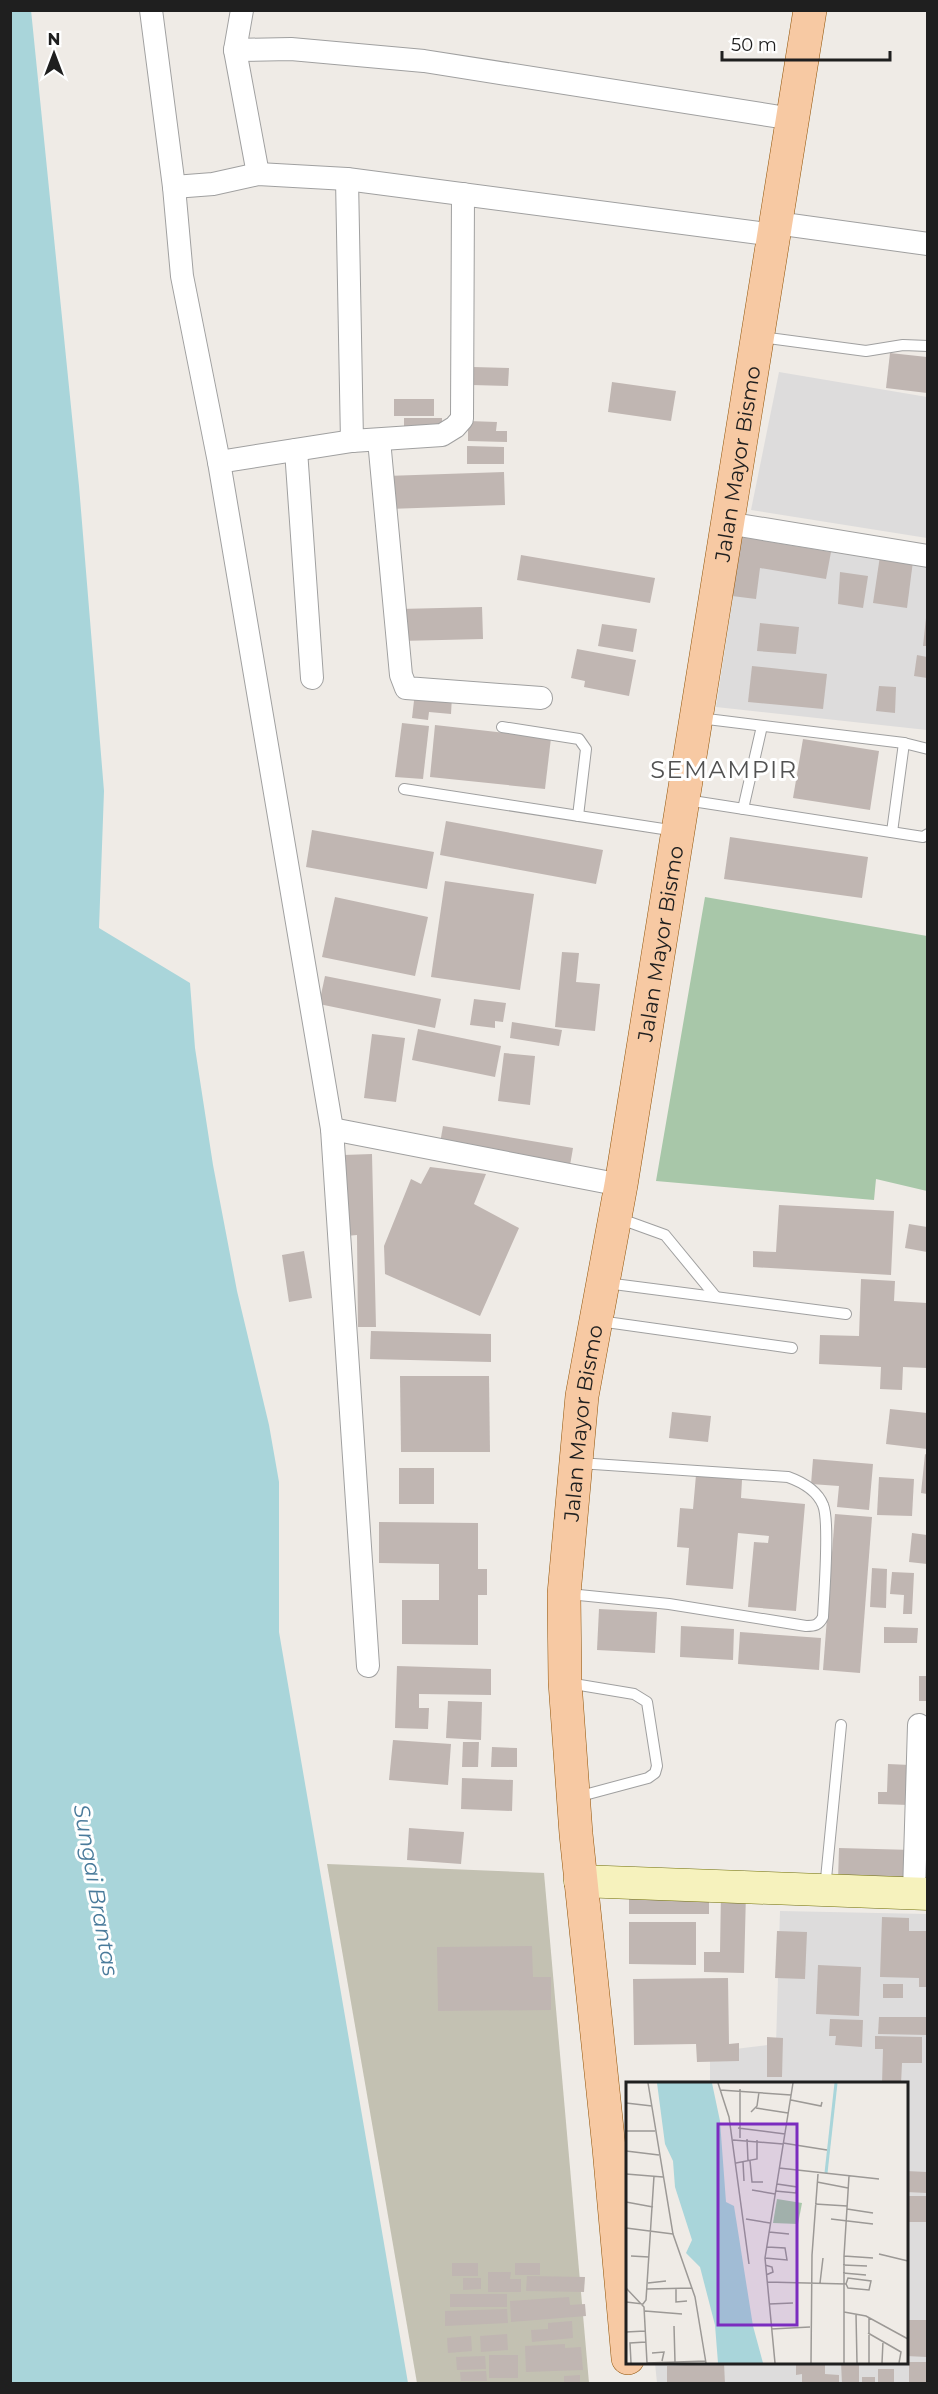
<svg xmlns="http://www.w3.org/2000/svg" width="938" height="2394" viewBox="0 0 938 2394" font-family="Montserrat,sans-serif">
<rect width="100%" height="100%" fill="#efebe6"/>
<g fill="#dddcdc">
<path d="M779 372 927 397V538L751 510Z"/>
<path d="M743 531 927 566V730L716 707Z"/>
<path d="M780 1911 927 1914V2383H657L655 2363 906 2362V2084L710 2083V2052L776 2044Z"/>
</g>
<path fill="#c3c1b2" d="M327 1864 544 1873 589 2383H417Z"/>
<path fill="#a8c7a9" d="M705 897 927 936V1191L876 1179 874 1200 656 1181Z"/>
<path fill="#a9d5da" d="M31 10 79 486 104 791 99 928 190 983 195 1048 213 1165 237 1291 269 1425 279 1482V1632L408 2383H11L10 11Z"/>
<g fill="#c0b6b2">
<path d="M890 353 927 357V393L886 388Z"/>
<path d="M473 367 509 368 508 386 472 385Z"/>
<path d="M612 382 676 391 671 421 608 412Z"/>
<rect x="394" y="399" width="40" height="17"/>
<rect x="404" y="418" width="38" height="14"/>
<path d="M468 421 497 422 496 431H507V442L468 441Z"/>
<path d="M467 446 504 447V464H467Z"/>
<path d="M504 472 505 505 388 509 386 476Z"/>
<path d="M741 537 831 552 826 579 760 568 756 599 732 596Z"/>
<path d="M521 555 655 578 650 603 517 580Z"/>
<path d="M880 556 913 561 907 608 873 603Z"/>
<path d="M840 572 868 576 863 608 838 604Z"/>
<path d="M482 607 483 639 400 641 399 609Z"/>
<path d="M926 618H927V646H923Z"/>
<path d="M760 623 799 627 796 654 757 651Z"/>
<path d="M602 624 637 629 633 652 598 646Z"/>
<path d="M577 649 636 660 629 696 584 687 585 681 571 678Z"/>
<path d="M917 655 927 657V678L914 676Z"/>
<path d="M752 666 827 674 823 709 748 702Z"/>
<path d="M879 686 896 687 895 713 876 711Z"/>
<path d="M415 692 452 696 451 714 429 712 428 720 412 718Z"/>
<path d="M402 723 429 726 423 779 395 777Z"/>
<path d="M435 725 551 738 545 789 430 777Z"/>
<path d="M803 739 879 751 870 810 793 798Z"/>
<path d="M446 821 603 850 596 884 440 855Z"/>
<path d="M312 830 434 852 427 889 306 867Z"/>
<path d="M730 837 868 857 862 898 724 879Z"/>
<path d="M445 881 534 894 520 990 431 977Z"/>
<path d="M335 897 428 917 415 976 322 957Z"/>
<path d="M562 952 579 953 576 982 600 984 595 1031 555 1027Z"/>
<path d="M325 976 441 999 435 1028 319 1004Z"/>
<path d="M474 999 506 1003 503 1022 495 1021V1028L470 1025Z"/>
<path d="M512 1022 562 1030 559 1046 510 1038Z"/>
<path d="M418 1029 501 1046 495 1077 412 1060Z"/>
<path d="M372 1034 405 1038 396 1102 364 1098Z"/>
<path d="M504 1053 535 1056 530 1105 498 1101Z"/>
<path d="M443 1126 573 1148 569 1171 440 1143Z"/>
<path d="M372 1154 376 1327H358L357 1235 346 1236 343 1155Z"/>
<path d="M430 1167 486 1174 474 1204 519 1228 480 1316 385 1274 384 1246 411 1179 421 1184Z"/>
<path d="M779 1205 894 1211 891 1275 753 1267V1251L776 1252Z"/>
<path d="M909 1224 927 1227V1252L905 1248Z"/>
<path d="M304 1251 312 1298 289 1302 282 1255Z"/>
<path d="M861 1279 895 1281 894 1301 927 1303V1368L903 1367 902 1390 880 1389 881 1367 819 1364 820 1335 859 1336Z"/>
<path d="M371 1331 491 1334V1362L370 1359Z"/>
<path d="M400 1376H489L490 1452H401Z"/>
<path d="M890 1409 927 1413V1449L886 1444Z"/>
<path d="M672 1412 711 1416 708 1442 669 1438Z"/>
<path d="M925 1454 927 1455V1494L921 1493Z"/>
<path d="M813 1459 873 1464 869 1510 837 1507 839 1486 811 1484Z"/>
<rect x="399" y="1468" width="35" height="36"/>
<path d="M696 1475 742 1480 741 1498 805 1504 796 1611 748 1607 754 1542 768 1543 769 1536 738 1533 733 1589 686 1585 689 1548 677 1547 680 1508 693 1509Z"/>
<path d="M879 1477 914 1479 912 1516 877 1515Z"/>
<path d="M835 1514 872 1517 860 1673 823 1670Z"/>
<path d="M379 1522 478 1523V1569H487V1595H478V1645L402 1644V1600H439V1564L379 1563Z"/>
<path d="M912 1533 927 1535V1564L909 1562Z"/>
<path d="M872 1568 887 1569 886 1608 870 1607Z"/>
<path d="M892 1572 914 1573 912 1614H903L904 1595 890 1594Z"/>
<path d="M599 1609 657 1612 655 1653 597 1650Z"/>
<path d="M681 1626 734 1629 733 1660 680 1657Z"/>
<path d="M884 1627 918 1628 917 1643H884Z"/>
<path d="M740 1632 821 1638 819 1670 738 1664Z"/>
<path d="M397 1666 491 1669V1695L419 1694V1708H429L428 1729 395 1728Z"/>
<rect x="919" y="1676" width="8" height="25"/>
<path d="M448 1701 482 1702 481 1740 446 1738Z"/>
<path d="M393 1740 451 1744 448 1785 389 1780Z"/>
<path d="M463 1742H479L478 1767H462Z"/>
<path d="M492 1747 517 1748V1767H491Z"/>
<path d="M888 1764 910 1765 909 1805 878 1804V1792H887Z"/>
<path d="M462 1778 513 1780 512 1811 461 1809Z"/>
<path d="M409 1828 464 1832 461 1864 407 1860Z"/>
<path d="M839 1848 913 1850 912 1882 838 1880Z"/>
<rect x="629" y="1890" width="80" height="24"/>
<path d="M721 1892H746L744 1973 704 1972V1952H720Z"/>
<path d="M882 1917 909 1918V1931H927V1987H919V1978L880 1977Z"/>
<path d="M629 1922H696V1965L629 1964Z"/>
<path d="M777 1931 807 1932 805 1979 775 1978Z"/>
<path d="M532 1946 533 1977H551V2010L438 2011 437 1947Z"/>
<path d="M818 1965 861 1967 859 2016 816 2014Z"/>
<path d="M728 1978 729 2044 739 2043V2061L697 2062 696 2044 634 2045 633 1979Z"/>
<rect x="883" y="1984" width="20" height="14"/>
<path d="M879 2017H927V2035L878 2034Z"/>
<path d="M830 2019 863 2020 862 2047 835 2045 836 2036H829Z"/>
<path d="M875 2036 922 2037V2063H902L901 2084H882L883 2049H875Z"/>
<path d="M767 2037 783 2038 782 2077H767Z"/>
<path d="M906 2171 927 2172V2193L906 2192Z"/>
<rect x="906" y="2196" width="21" height="26"/>
<rect x="452" y="2263" width="26" height="13"/>
<rect x="515" y="2263" width="25" height="12"/>
<path d="M488 2272H511L510 2279H521V2292H488Z"/>
<path d="M527 2276 585 2277 584 2292 526 2291Z"/>
<path d="M463 2278H481V2289L463 2290Z"/>
<rect x="450" y="2294" width="57" height="13"/>
<path d="M569 2297 570 2305 585 2304 586 2316 511 2322 510 2301Z"/>
<path d="M507 2309 508 2323 445 2326V2311Z"/>
<path d="M906 2320H927V2357L906 2356Z"/>
<path d="M572 2321 573 2338 532 2342 531 2330 548 2329V2323Z"/>
<path d="M507 2334 508 2350 481 2352 480 2336Z"/>
<path d="M471 2336 472 2351 448 2353 447 2338Z"/>
<path d="M565 2344V2348L581 2347 583 2370 526 2372 525 2346Z"/>
<rect x="489" y="2355" width="29" height="23"/>
<path d="M485 2356 486 2369 457 2370 456 2357Z"/>
<path d="M796 2362H825V2374L839 2375V2384H802V2374L796 2375Z"/>
<path d="M841 2362H859V2384H842Z"/>
<rect x="909" y="2362" width="18" height="22"/>
<path d="M724 2363 725 2384H667V2366Z"/>
<rect x="878" y="2369" width="16" height="15"/>
<path d="M486 2371 487 2381H461L460 2372Z"/>
<path d="M580 2375V2384H564V2376Z"/>
<rect x="862" y="2377" width="13" height="7"/>
</g>
<g fill="none" stroke-linecap="round" stroke-linejoin="round">
<defs>
<g id="lane">
<path d="M761 337 866 351 903 345 928 346"/>
<path d="M699 718 904 743 928 749"/>
<path d="M502 727 579 739 586 749 578 816"/>
<path d="M404 789 676 831"/>
<path d="M686 800 923 837 928 834"/>
<path d="M743 809 762 726"/>
<path d="M892 832 904 743"/>
<path d="M618 1218 665 1235 716 1297"/>
<path d="M606 1283 846 1314"/>
<path d="M599 1321 792 1348"/>
<path d="M569 1594 669 1604 806 1626C815 1626 819 1625 823 1617 824 1595 830 1521 823 1505 817 1490 802 1482 788 1477L579 1463"/>
<path d="M568 1683 634 1694 647 1702 657 1766 655 1773 648 1778 577 1797"/>
<path d="M825 1889 841 1725"/>
</g>
<g id="street">
<path d="M151 10 174 187 182 276 219 462 332 1129 368 1666"/>
<path d="M242 10 235 50 258 174"/>
<path d="M235 50 291 49 424 61 793 119"/>
<path d="M347 179 352 441"/>
<path d="M174 187 213 184 258 174 347 179 774 235"/>
<path d="M776 223 928 244"/>
<path d="M379 440 401 675 406 688 541 698"/>
<path d="M296 450 312 678"/>
<path d="M219 462 352 441 442 435 455 427 462 419 463 194"/>
<path d="M727 523 928 556"/>
<path d="M332 1129 621 1185"/>
<path d="M914 1893 919 1725"/>
</g>
<path id="secondary" d="M580 1881 928 1894"/>
<g id="primary">
<path id="s1" d="M628 2358 609 2148 576 1834 565 1682 564 1594 582 1396 621 1185 810 10"/>
</g>
</defs>
<use href="#lane" stroke="#a0a0a0" stroke-width="12"/>
<use href="#street" stroke="#a0a0a0" stroke-width="24"/>
<use href="#secondary" stroke="#71700b" stroke-width="33"/>
<use href="#primary" stroke="#915409" stroke-width="34"/>
<use href="#lane" stroke="#fff" stroke-width="10"/>
<use href="#street" stroke="#fff" stroke-width="22"/>
<use href="#secondary" stroke="#f6f2bd" stroke-width="32"/>
<use href="#primary" stroke="#f7c9a3" stroke-width="33"/>
</g>
<g text-anchor="middle" dominant-baseline="central" stroke-width="6" stroke-linejoin="round" paint-order="stroke">
<g font-size="21" fill="#1f1f1f" stroke="#fff">
<text stroke="none"><textPath href="#s1" startOffset="1911">Jalan Mayor Bismo</textPath></text>
<text stroke="none"><textPath href="#s1" startOffset="1425">Jalan Mayor Bismo</textPath></text>
<text stroke="none"><textPath href="#s1" startOffset="939">Jalan Mayor Bismo</textPath></text>
</g>
<g font-size="22" font-style="italic" fill="#4a7b9b" stroke="#fff">
<text transform="translate(96 1890) rotate(80)">Sungai Brantas</text>
</g>
<g font-size="24" letter-spacing="1.5" fill="#525252" stroke="#fff">
<text x="724" y="769">SEMAMPIR</text>
</g>
</g>
<g transform="translate(626 2082)">
<rect width="282" height="282" fill="#efebe6"/>
<path d="M151 117 176 121 172 142 147 141Z" fill="#a8c7a9"/>
<path d="M31 1H86L94 39 100 120 108 124 127 244 137 281H92L89 243 74 185 60 171 66 158 49 105 47 79 39 62Z" fill="#a9d5da"/>
<path fill="none" stroke="#a9d5da" stroke-width="3" d="M200 91 210 1"/>
<path fill="none" stroke="#9c9996" stroke-width="1.5" d="M22 1 47 152 69 215 80 281M92 1 103 35 123 182M94 8 165 13M165 18 195 24 196 20M0 21 26 24M130 26 162 31M125 30 131 24 133 10M112 46 159 52M0 49H29M114 56V7M121 57 122 79M107 58 157 62M157 61 201 68M0 69 33 73M124 79 126 100H137M117 80 118 99M110 81 131 77V58M153 86 253 97M0 92 37 95M191 100 222 106M126 108 149 112M149 109 170 111 171 105 151 102M0 120 27 125M189 122 221 124M221 127 247 131M120 137 144 141M205 137 247 142M0 146 47 152M143 150 163 152M253 172 282 179M5 174 23 175M218 174 247 176M139 176 161 178 159 166 141 165M139 183 146 185 147 190 140 193M217 183 241 184M217 191 240 193M141 200 220 202 222 206 243 208 245 199 222 196 220 202M22 201 40 199M194 201 197 176M0 206 18 225 21 281M21 207 66 206M50 207V220L61 219M0 220 17 222 20 218 28 94M143 222 167 221M19 229 56 232M218 230 240 234 282 257M230 232 231 281M48 244 49 280M145 247 184 245M0 250 19 249M242 251 275 270 273 281M26 271 38 270 36 279M5 281 4 261 20 260M21 281 80 279M149 281 139 176 167 1M185 281 186 173 192 92M218 281V174L223 94M243 281V236M256 281 257 259"/>
<path fill="#7b2cbf" fill-opacity="0.15" stroke="#7b2cbf" stroke-width="3" d="M92 42H171V243H92Z"/>
<rect width="282" height="282" fill="none" stroke="#1f1f1f" stroke-width="3"/>
</g>
<rect width="938" height="2394" fill="none" stroke="#1f1f1f" stroke-width="24"/>
<g transform="translate(54 54)" stroke="#ffffff" stroke-width="4.5" paint-order="stroke">
<path d="M0-4.5L10 22L0 15L-10 22Z" fill="#1f1f1f"/>
<text y="-9" font-size="16" font-weight="bold" text-anchor="middle" fill="#1f1f1f">N</text>
</g>
<path d="M722 51v9h168v-9" fill="none" stroke="#1f1f1f" stroke-width="3"/>
<text x="731" y="51" font-size="18" fill="#1f1f1f" stroke="#ffffff" stroke-width="4.5" paint-order="stroke">50 m</text>
</svg>
